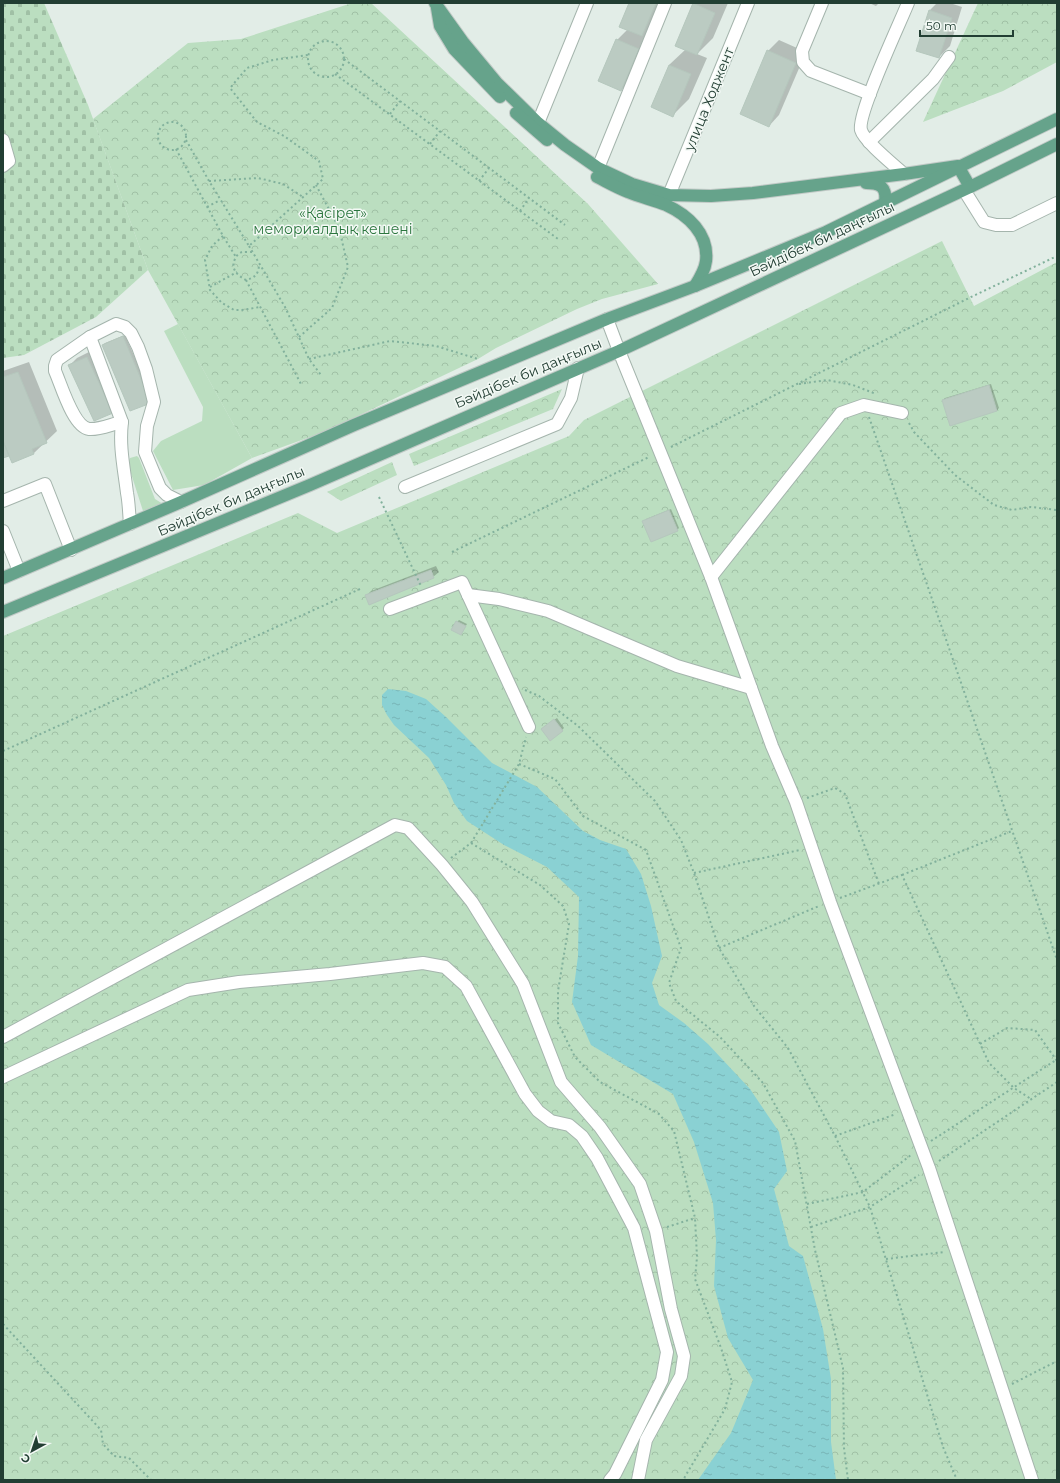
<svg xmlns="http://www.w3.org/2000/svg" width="1060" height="1483" viewBox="0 0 1060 1483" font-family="Montserrat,sans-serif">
<defs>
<pattern id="forest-crowns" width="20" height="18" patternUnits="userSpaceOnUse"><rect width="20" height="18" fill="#bbdec0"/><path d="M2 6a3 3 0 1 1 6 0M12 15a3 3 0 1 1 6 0" fill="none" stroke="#a0c0a5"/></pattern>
<pattern id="cemetery-stones" width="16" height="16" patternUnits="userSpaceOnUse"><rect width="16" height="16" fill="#bbdec0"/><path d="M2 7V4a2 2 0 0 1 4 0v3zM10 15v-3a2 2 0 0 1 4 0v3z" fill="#a0c0a5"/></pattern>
<pattern id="water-ripples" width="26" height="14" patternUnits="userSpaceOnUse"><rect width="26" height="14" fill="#8ad1d3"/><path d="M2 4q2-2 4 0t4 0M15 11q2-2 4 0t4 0" fill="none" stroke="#77b4b6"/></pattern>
</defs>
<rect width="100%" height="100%" fill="#e2ede7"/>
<g fill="#bbdec0">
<path d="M178 324 252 458 204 485 173 490 153 451 161 441 202 421 203 407 164 331Z"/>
<path d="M137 456 139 458 155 499 163 504 143 511 128 464 130 458Z"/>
</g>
<g fill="url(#forest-crowns)">
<path d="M352 3H371L588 204 658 284 602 299 577 309 496 348 478 359 324 432 252 458 148 270 93 119 188 43 241 39Z"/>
<path d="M978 3H1057V62L1003 91 923 122Z"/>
<path d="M942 241 974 306 1057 262V1480H3V636L298 513 337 533 569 436 584 420Z"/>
<path d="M562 389 553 409 414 466 409 454Z"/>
<path d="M392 462 397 475 341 501 327 492Z"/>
</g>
<path fill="url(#cemetery-stones)" d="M3 3H44L88 105 148 270 96 317 24 355 3 358Z"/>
<path fill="url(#water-ripples)" d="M388 689 406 691 426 699 446 717 492 763 537 787 583 831 600 840 626 849 641 874 651 906 662 956 652 983 659 1005 684 1023 708 1044 750 1089 779 1132 787 1171 774 1189 789 1246 803 1256 823 1329 831 1379V1442L836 1480H698L731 1433 753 1380 728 1338 714 1286 716 1240 713 1203 694 1142 673 1094 591 1045 572 1002 578 956 579 897 547 867 504 845 467 821 454 803 446 785 429 758 394 725 387 715 382 705V695Z"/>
<g fill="#0003">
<path d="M631 3H665L658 19 647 30 654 32 637 74 621 90 617 40 628 29Z"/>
<path d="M694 3H728L713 38 697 54 707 58 689 99 673 115 669 65 686 49Z"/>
<path d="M869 3H879L876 6Z"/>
<path d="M937 3H950L962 7 950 46 939 57 929 11Z"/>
<path d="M779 40 806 52 779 115 769 126 768 51Z"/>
<path d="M125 335 153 399 103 345 105 343Z"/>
<path d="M95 349 112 412 69 366 77 358Z"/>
<path d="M29 362 57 431 34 453 10 455 3 458V371Z"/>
<path d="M991 384 999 408 997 410 943 400 945 398Z"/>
<path d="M671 509 679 528 677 530 644 521 646 519Z"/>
<path d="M436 566 439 572 433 577 366 596 371 591Z"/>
<path d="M459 620 467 624 461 634 457 622Z"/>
<path d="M557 718 564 728 562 730 544 727Z"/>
</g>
<g fill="#bbcbc2" stroke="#b5c7bd">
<path d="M629 3H656L642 36 619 27Z"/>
<path d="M693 3 715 13 697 55 675 46Z"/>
<path d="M929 10 952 18 939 58 916 51Z"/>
<path d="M616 39 639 49 621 91 598 81Z"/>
<path d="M767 50 796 63 769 127 740 114Z"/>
<path d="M669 65 691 74 673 117 651 107Z"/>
<path d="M123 336 151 403 130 411 102 345Z"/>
<path d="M87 357 113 413 94 421 68 365Z"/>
<path d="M18 372 47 443 32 449 34 454 12 463 3 441V377Z"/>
<path d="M989 385 997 411 950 426 942 400Z"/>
<path d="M3 441 9 456 3 458Z"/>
<path d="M669 510 678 531 651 542 642 521Z"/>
<path d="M431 570 434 578 369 605 365 595Z"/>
<path d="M456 621 466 626 461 635 451 630Z"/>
<path d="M554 719 563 731 550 741 541 729Z"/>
</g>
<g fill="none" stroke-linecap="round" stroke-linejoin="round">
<defs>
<g id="minor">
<path d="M822 3 802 51 803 62 811 71 870 94"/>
<path d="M538 123 587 3"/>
<path d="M3 140 9 161 3 166"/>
<path d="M869 142 933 79 949 57"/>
<path d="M598 168 665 3"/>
<path d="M904 174C894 165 864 141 861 130 857 114 900 23 908 3"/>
<path d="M964 190 984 222 996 225H1012L1057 203"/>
<path d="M669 195 748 3"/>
<path d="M607 319 619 351 711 577 772 746 796 802 830 902 929 1168 1032 1480"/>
<path d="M90 337 57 360 55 366V371C61 384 73 427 89 429 99 430 112 424 122 422"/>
<path d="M405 487 557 424 571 398 578 368"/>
<path d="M3 501 45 484 71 550"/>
<path d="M130 524C129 513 129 503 127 493 124 468 119 446 122 422L90 337 116 324 125 327 131 333 138 347 146 369 154 402 147 426 145 452 160 488 167 495 181 502"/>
<path d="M3 531 19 571"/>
<path d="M711 577 841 413 864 405 902 413"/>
<path d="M468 595 499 599 548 611 677 666 751 688"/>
<path d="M390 609 462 582 529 727"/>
<path d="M3 1037 395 825 408 828 442 865 472 902 523 984 561 1082 600 1127 640 1184 656 1231 671 1309 684 1356 681 1376 646 1440 638 1480"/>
<path d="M3 1077 188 990 239 982 330 974 423 963 445 967 466 986 525 1094 538 1111 551 1121 569 1125 582 1136 597 1158 634 1228 667 1352 662 1380 615 1474 610 1480"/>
</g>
<g id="major">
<path d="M435 3 463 42 497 83 538 123 565 145 598 168 632 184 669 195 711 196 753 193 904 174 958 166 970 187"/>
<path d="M437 8 440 26 454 49 500 97"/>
<path d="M516 113 547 140"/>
<path d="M597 177C607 182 617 188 628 192 640 197 653 200 666 205 688 215 709 234 706 261 705 270 700 278 695 286"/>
<path d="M866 183C880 183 887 187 885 202"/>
<path d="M3 578 181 502 354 425 607 319 695 286 826 232 1057 119"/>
<path d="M3 612 310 485 619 351 970 187 1057 144"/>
</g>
</defs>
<use href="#minor" stroke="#a5b5ad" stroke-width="14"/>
<use href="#major" stroke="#c1c9c6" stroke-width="14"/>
<g stroke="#82b19c" stroke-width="2" stroke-dasharray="2 3" stroke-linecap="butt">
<circle cx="326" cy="59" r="18"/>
<path d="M344 59 565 225"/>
<path d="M335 74 558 239"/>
<path d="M390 114 400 101"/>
<circle cx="172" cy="136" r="14"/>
<path d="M186 140 209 181 249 246 323 179 319 161 284 136 257 122 230 88 247 68 273 60 308 55"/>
<path d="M430 144 440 131"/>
<path d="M176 149 223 236 236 257"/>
<path d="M209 181 258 178 283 184 303 197"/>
<path d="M479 181 489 168"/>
<path d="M207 207 220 200"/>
<path d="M520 211 529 198"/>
<path d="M223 236 212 246 205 260 210 290 222 303 234 310H242L260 307"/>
<path d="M249 246 285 307 309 359 321 375"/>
<path d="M252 252C249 252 245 252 242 252 239 253 236 256 235 259 230 269 238 276 246 280 254 278 258 275 259 266"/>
<path d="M246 280 301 384"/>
<path d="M210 287 237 272"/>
<path d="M299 337 332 308 348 267 339 228 316 185"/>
<path d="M309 359 390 341 436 346 478 359"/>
<path d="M799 384 827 380 853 385 876 394"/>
<path d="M869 417 1057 960"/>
<path d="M909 423 914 432 955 475 994 505 1012 510 1031 507 1057 510"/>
<path d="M671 447 969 298 1057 256"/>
<path d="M379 497 421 586"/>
<path d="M452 552 649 457"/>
<path d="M525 690 539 696 578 726 655 801 681 840 694 873 719 948 754 1006 788 1048 835 1136 870 1207 943 1447 957 1480"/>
<path d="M3 751 360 589"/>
<path d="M519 764 555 779 583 816 646 850 681 948 669 983 676 1001 720 1037 763 1083 795 1141 815 1250 843 1368 844 1448 848 1480"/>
<path d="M807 798 835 788 845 794 879 884"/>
<path d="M471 843 540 885 563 906 569 924 558 991V1023L575 1057 600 1082 659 1114 674 1131 695 1218 697 1257 695 1279 721 1348 732 1382 725 1409 683 1480"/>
<path d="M451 858 471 843 519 764 526 737"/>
<path d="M694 873 800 850"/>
<path d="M902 875 1012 831"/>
<path d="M840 898 902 875 989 1063 1014 1088 1031 1099"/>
<path d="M719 948 819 906"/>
<path d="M980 1044 1007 1028 1035 1030 1057 1061"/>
<path d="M835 1136 896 1114"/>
<path d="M931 1141 1056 1060"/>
<path d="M939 1161 1057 1082"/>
<path d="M807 1204 863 1192 911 1155"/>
<path d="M667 1227 695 1218"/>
<path d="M811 1227 870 1207 919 1175"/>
<path d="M3 1230V1232"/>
<path d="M886 1259 944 1252"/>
<path d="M3 1324 101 1430 103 1444 114 1456 129 1458 151 1480"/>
<path d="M1012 1384 1057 1361"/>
</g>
<use href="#minor" stroke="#fff" stroke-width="12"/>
<use href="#major" stroke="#66a38b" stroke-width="12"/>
</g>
<g text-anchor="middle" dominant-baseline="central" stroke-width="3" stroke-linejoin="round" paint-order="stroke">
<g font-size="14" fill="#223e33" stroke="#f3f9f5">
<text transform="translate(709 99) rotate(-68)">улица Ходжент</text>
<text transform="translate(822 239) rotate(-25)">Бәйдібек би даңғылы</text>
<text transform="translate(528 373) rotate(-23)">Бәйдібек би даңғылы</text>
<text transform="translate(231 501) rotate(-23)">Бәйдібек би даңғылы</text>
</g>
<g font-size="14" fill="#2b763e" stroke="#f3f9f5">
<text x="333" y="213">«Қасірет»<tspan x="333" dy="16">мемориалдық кешені</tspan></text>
</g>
</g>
<rect width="1060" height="1483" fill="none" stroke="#223e33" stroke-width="8"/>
<g transform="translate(32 1451) rotate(220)" stroke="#f3f9f5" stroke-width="3" paint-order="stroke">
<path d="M0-3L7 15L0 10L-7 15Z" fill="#223e33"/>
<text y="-6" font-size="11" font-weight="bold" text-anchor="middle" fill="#223e33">С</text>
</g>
<path d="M920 30v6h93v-6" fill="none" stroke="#223e33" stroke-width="2"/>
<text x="926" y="30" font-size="12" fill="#223e33" stroke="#f3f9f5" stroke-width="3" paint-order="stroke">50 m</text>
</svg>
